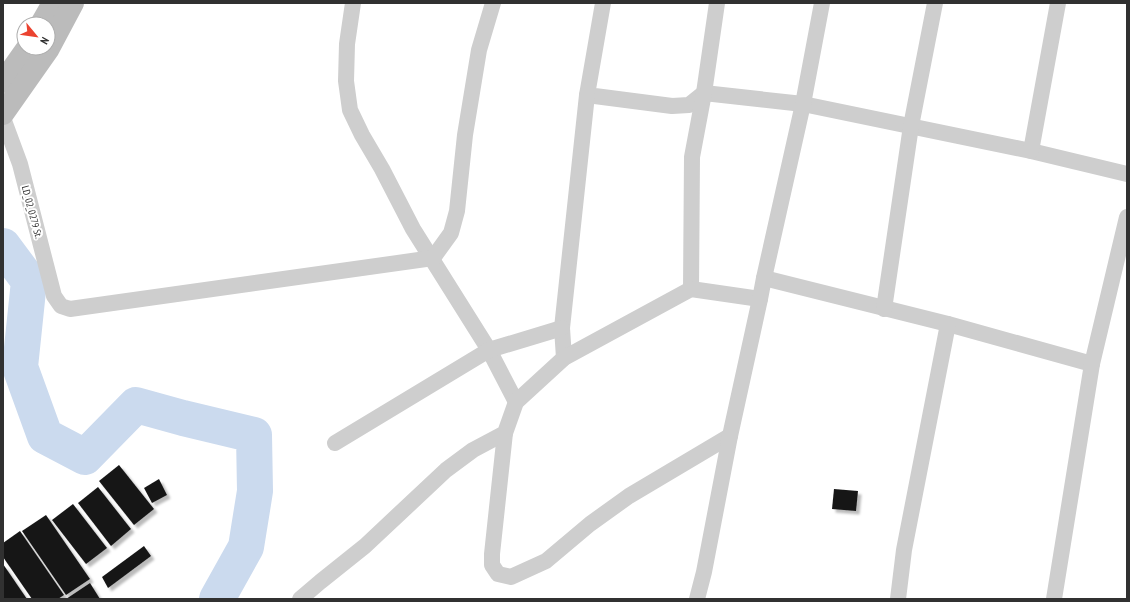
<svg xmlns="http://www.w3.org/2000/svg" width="1130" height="602" viewBox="0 0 1130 602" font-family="'PT Sans Narrow',sans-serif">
<defs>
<filter id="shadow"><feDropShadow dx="3.5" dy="3.5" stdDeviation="1" flood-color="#0004"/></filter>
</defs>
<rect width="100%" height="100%" fill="#fff"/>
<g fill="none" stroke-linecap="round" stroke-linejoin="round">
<path stroke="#cbdaee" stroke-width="36" d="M3 246 29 281 20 367 45 436 85 457 136 405 183 418 254 435 255 491 246 547 217 599"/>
</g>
<g fill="#181818" filter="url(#shadow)">
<path d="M119 465 154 509 134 525 99 481Z"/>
<path d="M159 479 167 495 152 503 144 488Z"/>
<path d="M98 487 131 529 111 546 78 503Z"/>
<path d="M834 489 858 491 856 511 832 509Z"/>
<path d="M73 504 107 548 86 564 52 520Z"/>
<path d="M46 515 90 579 66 595 22 531Z"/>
<path d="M20 531 64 595 58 599H32L3 557V543Z"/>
<path d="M144 546 151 556 108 588 102 577Z"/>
<path d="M3 564 27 599H3Z"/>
<path d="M90 583 100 599H66Z"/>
</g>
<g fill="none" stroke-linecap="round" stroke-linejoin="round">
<g stroke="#cecece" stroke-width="16">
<path d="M353 3 347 44 346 81 350 110 362 135 382 169 413 229 489 350 516 402"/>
<path d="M603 3 587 95 672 106 689 105 704 93 803 104 1031 151 1127 174"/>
<path d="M3 118 20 164 54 296 61 306 70 309 433 258 451 233 457 211 465 135 479 50 493 3"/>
<path d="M1031 151 1058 3"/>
<path d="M764 278 948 324 1092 364"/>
<path d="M691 289 692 157 704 93 717 3"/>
<path d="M884 309 911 126 935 3"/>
<path d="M564 358 562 328 587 95"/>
<path d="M505 433 492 554V565L498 574 511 577 546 561 590 524 629 496 730 436"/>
<path d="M335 443 489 350 562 328"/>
<path d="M300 599 320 582 365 546 446 470 473 450 505 433 516 402 564 358 691 289 760 299"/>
<path d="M697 599 704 572 730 436 760 299 764 278 803 104 822 3"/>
<path d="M898 599 904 550 948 324"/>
<path d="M1054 599 1092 364 1127 217"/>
</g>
<g stroke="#bbb" stroke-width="22">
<path d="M41 24 53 3"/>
<path d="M3 82 27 48"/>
<path d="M3 114 48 50 73 3"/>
</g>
</g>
<g text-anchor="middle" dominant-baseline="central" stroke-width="4" stroke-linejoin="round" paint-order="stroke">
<g font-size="10" fill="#313131" stroke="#fff">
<text transform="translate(32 212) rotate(75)">LD_02_0279 St.</text>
</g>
</g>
<rect width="1130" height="602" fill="none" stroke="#313131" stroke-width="8"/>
<g transform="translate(36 36) rotate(119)"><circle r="19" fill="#ffffff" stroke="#adadad"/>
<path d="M0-3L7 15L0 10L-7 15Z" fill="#eb4330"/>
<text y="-6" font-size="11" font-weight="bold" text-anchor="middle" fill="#313131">N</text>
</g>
</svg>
